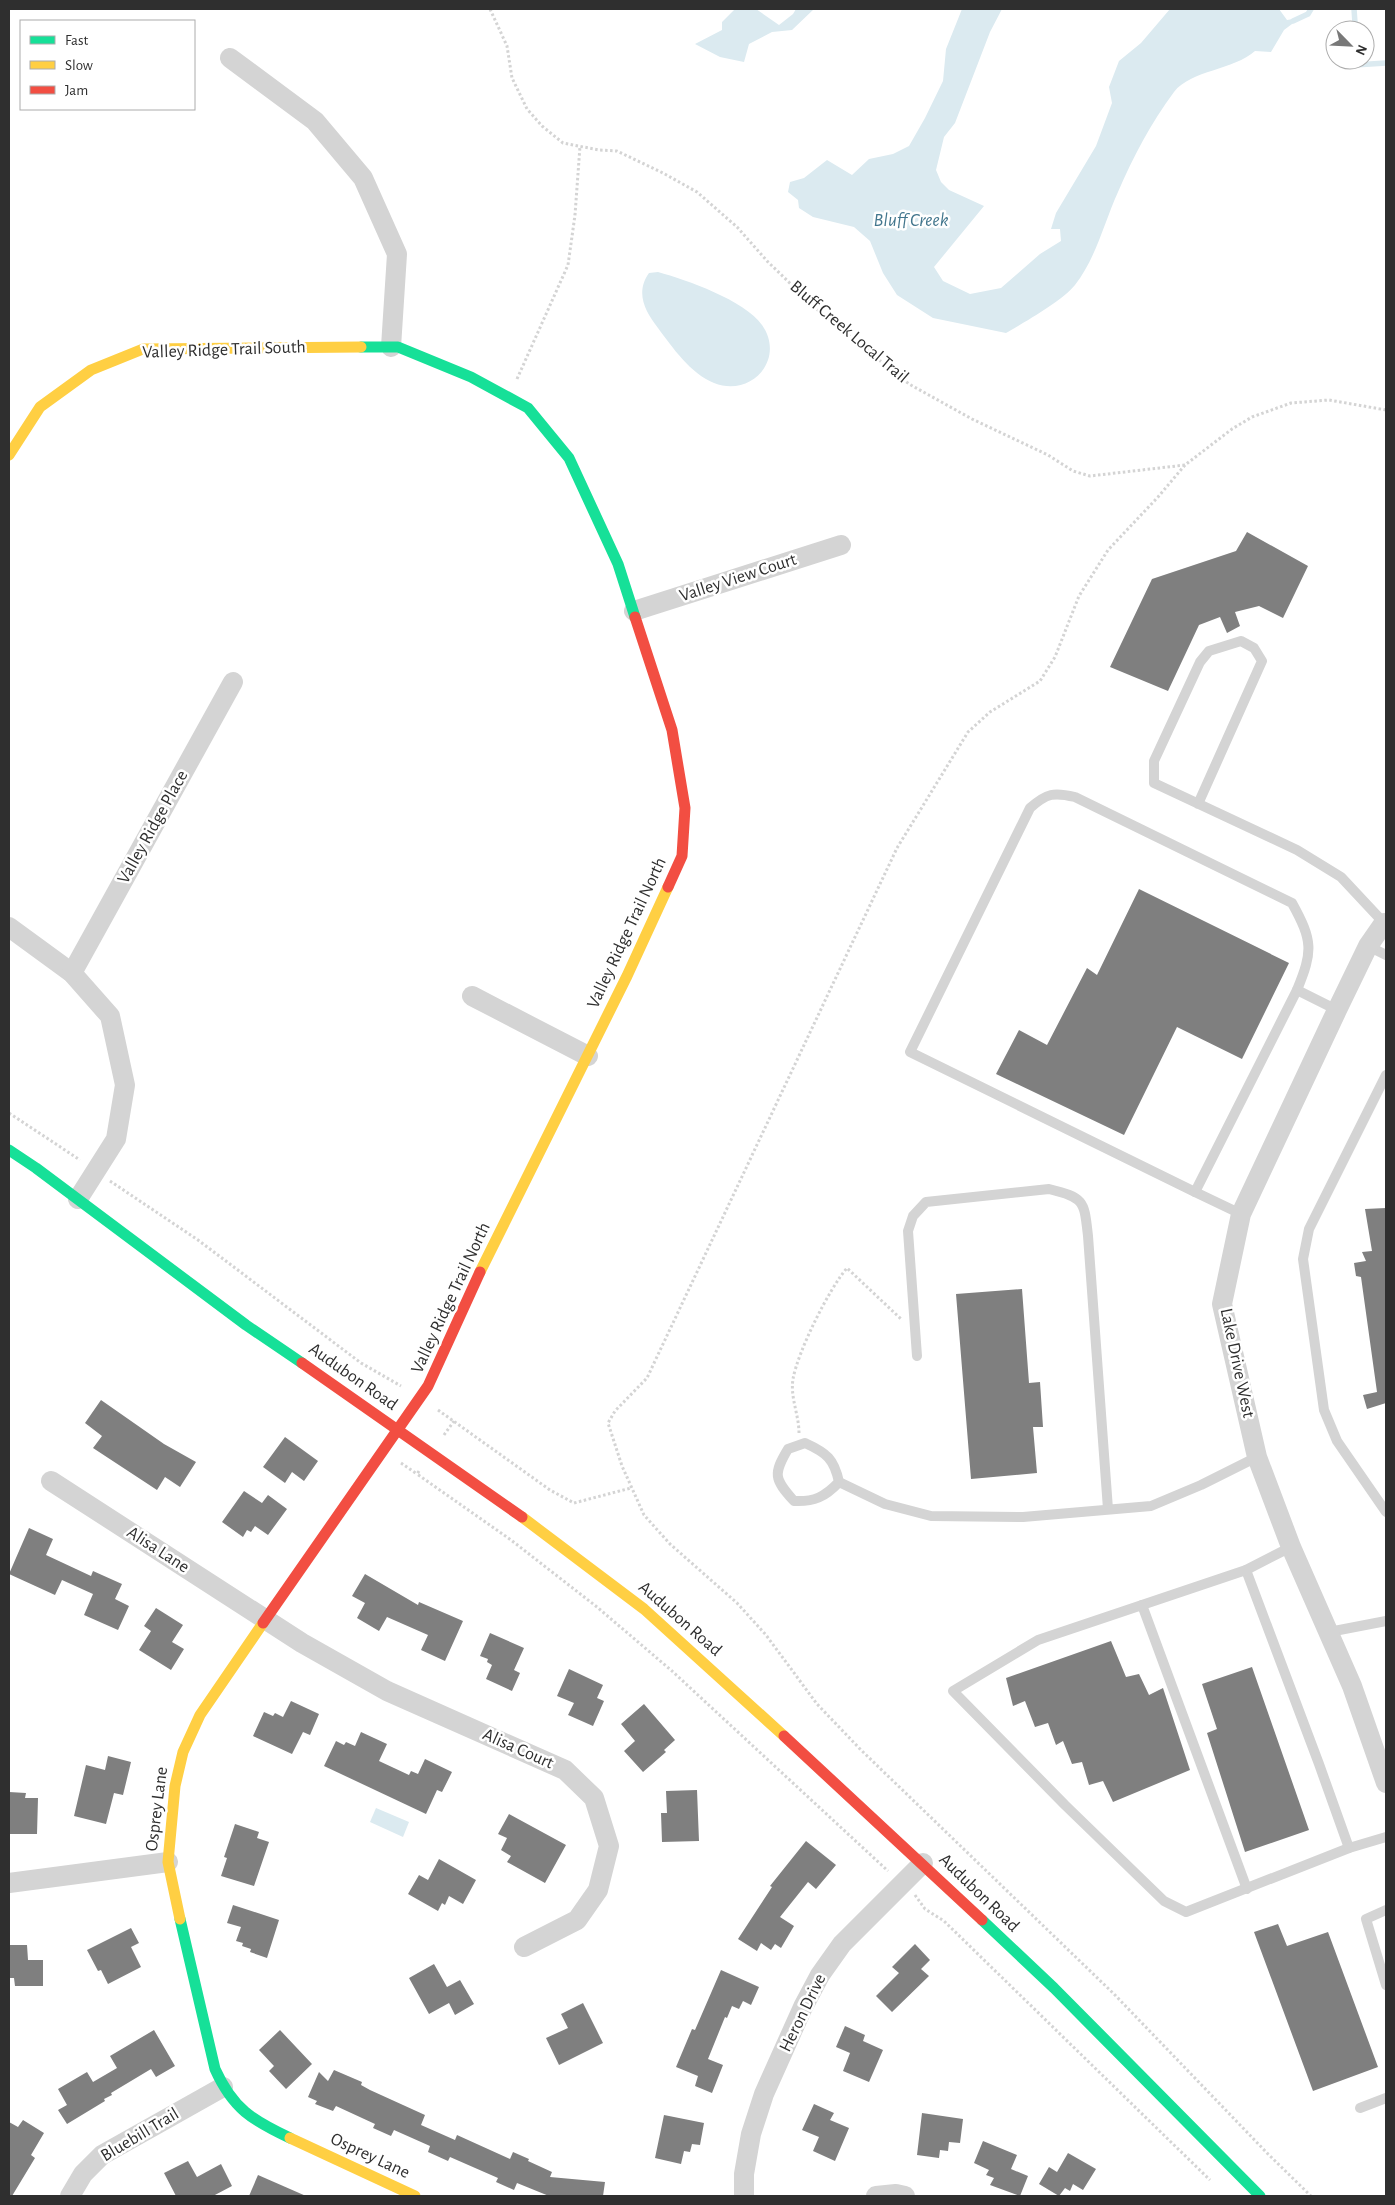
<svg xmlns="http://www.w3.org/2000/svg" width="1395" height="2205" viewBox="0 0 1395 2205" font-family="'Alegreya Sans',sans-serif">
<rect width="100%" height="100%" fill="#fff"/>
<g fill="#dbeaf0">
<path d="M735 9H756L779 25 793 14 796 9H814L792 30 772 32 749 44 744 62 720 57 695 44 722 30V22Z"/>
<path d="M962 9H1002L990 32 955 123 944 137 936 170 941 182 949 190 984 206 934 267 943 281 970 294 1001 288 1040 254 1061 241 1060 229H1051L1056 213 1096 146 1112 103 1109 87 1119 61 1141 43 1170 9H1279L1287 20 1300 18 1284 30 1271 52 1255 51C1234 70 1191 70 1174 92 1151 123 1133 157 1118 192 1104 223 1096 258 1075 285 1062 301 1025 322 1006 333L933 318 897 295 883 273 870 241 854 227 813 217 799 208 798 200 788 192 790 182 804 178 827 160 852 175 869 159 893 154 909 146 925 118 943 81 946 49Z"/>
<path d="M658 272C687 280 744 300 762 325 786 359 751 398 714 383 691 374 672 347 658 328 645 311 635 293 649 273Z"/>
<path d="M376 1808 409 1822 403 1837 370 1822Z"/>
</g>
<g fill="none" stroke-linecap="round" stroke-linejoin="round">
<g stroke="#dbeaf0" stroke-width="5.5">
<path d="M1293 21 1308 14 1311 9"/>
<path d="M1352 30 1355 23 1354 9"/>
<path d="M1354 60 1355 65 1386 63"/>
</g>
</g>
<g fill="#7f7f7f">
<path d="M1247 532 1308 566 1283 618 1259 606 1235 612 1240 626 1227 633 1220 617 1199 625 1168 691 1110 667 1152 579 1236 551Z"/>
<path d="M1139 889 1289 963 1242 1059 1177 1027 1124 1135 996 1074 1019 1030 1047 1045 1087 968 1097 975Z"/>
<path d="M1386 1208V1403L1367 1409 1363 1395 1377 1392 1361 1277 1356 1276 1354 1263 1366 1261 1362 1252 1372 1251 1365 1209Z"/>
<path d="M1022 1289 1029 1383 1040 1382 1043 1427H1033L1037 1473 971 1479 956 1294Z"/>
<path d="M101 1400 164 1444 196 1462 180 1487 165 1477 157 1490 93 1448 102 1436 85 1423Z"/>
<path d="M285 1437 318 1461 304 1481 292 1472 285 1483 263 1467Z"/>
<path d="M244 1491 262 1503 268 1495 287 1509 268 1535 255 1526 251 1532 247 1530 243 1537 222 1522Z"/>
<path d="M29 1528 53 1539 46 1555 91 1576 93 1571 122 1584 115 1599 129 1606 118 1630 84 1615 93 1594 62 1580 55 1595 9 1574Z"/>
<path d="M365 1574 418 1605 419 1602 463 1621 445 1661 421 1650 428 1635 387 1617 379 1631 357 1618 365 1603 352 1596Z"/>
<path d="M156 1608 183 1625 172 1642 184 1649 171 1670 139 1650 151 1631 144 1626Z"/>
<path d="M490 1633 524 1648 514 1670 520 1673 512 1691 486 1679 492 1665 487 1662 488 1659 480 1656Z"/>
<path d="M1111 1641 1126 1677 1139 1674 1149 1695 1163 1688 1190 1770 1113 1802 1103 1781 1089 1785 1082 1762 1072 1764 1063 1741 1056 1745 1048 1723 1035 1727 1025 1701 1013 1706 1006 1678Z"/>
<path d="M1252 1667 1309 1830 1245 1852 1207 1733 1217 1729 1202 1684Z"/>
<path d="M569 1669 603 1685 597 1698 604 1701 593 1726 568 1715 574 1703 557 1696Z"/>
<path d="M291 1701 319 1714 310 1735 303 1732 292 1754 253 1736 264 1712 273 1716 275 1713 283 1717Z"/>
<path d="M644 1704 675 1740 664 1750 666 1752 643 1772 624 1751 635 1741 621 1724Z"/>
<path d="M361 1732 387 1744 379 1761 409 1775 411 1771 418 1774 425 1759 452 1772 442 1792 437 1790 426 1814 324 1766 336 1741 344 1745 346 1742 355 1746Z"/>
<path d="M108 1756 131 1762 123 1795 114 1793 106 1824 74 1816 86 1765 105 1770Z"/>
<path d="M697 1790 699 1841 662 1842 661 1813H667L666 1791Z"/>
<path d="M9 1792 26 1793 25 1798H38L37 1834H9Z"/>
<path d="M509 1814 566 1845 545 1883 507 1862 511 1856 501 1850 507 1838 498 1834Z"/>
<path d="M235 1824 259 1832 257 1838 269 1842 254 1886 221 1876 227 1858 224 1857Z"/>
<path d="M806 1841 836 1865 816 1889 808 1882 780 1917 794 1926 781 1948 775 1944 771 1950 761 1943 757 1951 738 1939 772 1887 770 1886Z"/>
<path d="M439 1859 476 1880 463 1904 449 1896 445 1905 442 1903 438 1911 408 1894 419 1875 428 1880Z"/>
<path d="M233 1905 279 1920 267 1958 250 1952 251 1949 242 1946 243 1943 236 1941 241 1927 227 1923Z"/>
<path d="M1278 1924 1287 1946 1328 1932 1378 2067 1313 2091 1254 1932Z"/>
<path d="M131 1928 139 1943 131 1947 141 1967 108 1984 101 1970 98 1971 87 1950Z"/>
<path d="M915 1944 930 1960 921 1969 929 1976 892 2012 876 1996 899 1973 892 1967Z"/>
<path d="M9 1945H27L28 1960H43V1986H15L14 1978H9Z"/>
<path d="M434 1964 447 1987 460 1980 474 2004 455 2015 449 2003 429 2014 409 1978Z"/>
<path d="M721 1970 759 1987 751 2005 743 2001 739 2009 732 2006 727 2018 725 2017 708 2059 723 2065 712 2093 695 2086 698 2076 676 2067 692 2029 695 2030Z"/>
<path d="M583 2003 603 2043 559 2065 546 2038 568 2028 561 2014Z"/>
<path d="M845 2026 865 2035 863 2041 883 2050 869 2082 843 2071 850 2053 836 2047Z"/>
<path d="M154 2030 175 2066 156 2077 151 2069 111 2093 112 2095 104 2099 105 2101 67 2124 58 2110 67 2105 58 2089 87 2072 93 2082 117 2068 110 2056Z"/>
<path d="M280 2030 312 2064 286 2089 269 2071 274 2066 259 2050Z"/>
<path d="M334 2070 362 2082 361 2085 370 2090 425 2115 421 2125 455 2140 457 2135 510 2159 513 2152 529 2159 528 2161 552 2172 550 2177 605 2182 603 2196H549L517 2183 514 2190 496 2182 498 2178 450 2157 448 2161 428 2152 430 2146 394 2130 391 2136 373 2128 375 2124 336 2106 333 2111 315 2104 317 2101 308 2097 319 2072 328 2081Z"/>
<path d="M814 2104 834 2113 830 2120 849 2128 835 2161 813 2151 819 2137 802 2130Z"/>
<path d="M922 2113 963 2119 960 2143 949 2142 948 2151 940 2150 939 2158 917 2155Z"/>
<path d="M664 2115 704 2123 700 2145 692 2144 690 2152 684 2151 681 2164 655 2158Z"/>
<path d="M23 2120 44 2133 31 2155 35 2158 12 2196H9V2122L18 2127Z"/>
<path d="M983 2141 1017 2155 1011 2169 1028 2176 1020 2196 990 2185 994 2178 986 2175 989 2170 974 2163Z"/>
<path d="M1068 2153 1096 2169 1083 2190 1073 2184 1070 2191 1065 2188 1059 2196 1039 2184 1049 2167 1057 2172Z"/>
<path d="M188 2161 197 2177 221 2164 232 2186 213 2196H176L164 2173Z"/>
<path d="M258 2175 306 2196H249Z"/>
</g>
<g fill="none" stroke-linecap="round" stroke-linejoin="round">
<g stroke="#d4d4d4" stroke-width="3" stroke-dasharray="2.5 2.5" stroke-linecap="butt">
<path d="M490 9 507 46 512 78 527 109 542 126 563 143 599 150 617 151 663 173 697 192 737 227 768 262 822 314 909 384 972 419 1048 455 1073 471 1090 476 1185 465 1232 429 1252 417 1291 403 1329 400 1386 410"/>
<path d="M517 379 568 265 575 215 580 146"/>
<path d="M1185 465 1158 497 1108 550 1079 596 1055 657 1040 681 990 712 968 732 897 848 647 1378 615 1411 608 1423 622 1466 644 1515 670 1544 737 1603 766 1635 817 1704 861 1750 1114 1994 1268 2154 1311 2196"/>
<path d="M9 1113 80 1160"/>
<path d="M110 1181 198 1240 361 1363 401 1386"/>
<path d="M438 1410 550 1490 574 1503 631 1488"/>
<path d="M799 1433C799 1415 790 1397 793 1379 798 1351 829 1289 847 1268L901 1319"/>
<path d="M444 1435 454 1421"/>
<path d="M401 1463 417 1474"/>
<path d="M419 1471 417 1474 511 1540 597 1607 672 1671 888 1871"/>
<path d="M915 1895 925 1909 944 1921 1210 2180"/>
</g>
<g stroke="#d4d4d4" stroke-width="10">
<path d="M1198 804 1262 661 1254 648 1241 641 1209 651 1200 662 1154 761V783L1297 850 1341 877 1384 923H1386"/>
<path d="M1368 946 1386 955"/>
<path d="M1386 1075 1309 1229 1303 1259 1324 1410 1337 1441 1386 1512"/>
<path d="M1195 1192 910 1052 1030 808C1047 793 1054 792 1075 797L1292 903C1313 941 1313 951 1297 990"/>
<path d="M1241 1214 1195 1192 1297 990 1337 1010"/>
<path d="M917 1356 908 1231 913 1216 926 1202 1049 1189C1085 1198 1084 1201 1088 1236L1108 1509"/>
<path d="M805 1443C827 1453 834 1459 839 1482 825 1497 814 1502 794 1501 774 1479 773 1474 788 1449Z"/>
<path d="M839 1482 885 1504 931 1516 1023 1517 1151 1506 1201 1485 1257 1457"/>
<path d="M1291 1547 1246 1570 1319 1764 1349 1848 1386 1837"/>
<path d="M1246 1570 1038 1640 953 1691 1065 1805 1164 1901 1186 1912 1349 1848"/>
<path d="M1142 1605 1247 1889"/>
<path d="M1329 1632 1386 1621"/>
<path d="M1386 1910 1366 1919 1386 1985"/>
<path d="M1360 2108 1386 2098"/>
</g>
<g stroke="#d4d4d4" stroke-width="20">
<path d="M230 58 315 121 363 178 397 254 391 347"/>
<path d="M634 611 841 545"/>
<path d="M1384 923 1368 946 1337 1010 1241 1214 1222 1304 1257 1457 1291 1547 1352 1686 1386 1783"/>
<path d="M9 927 72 973 110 1016 125 1085 116 1139 78 1199"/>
<path d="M72 973 233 682"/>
<path d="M472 996 588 1056"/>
<path d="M51 1481 302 1643 387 1691 565 1770 594 1798 609 1846 598 1890 577 1920 524 1947"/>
<path d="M9 1883 168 1862"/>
<path d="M70 2196 83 2174 102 2155 223 2087"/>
<path d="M744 2196V2174L751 2134 764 2094 803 2007 820 1975 842 1944 923 1863"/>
<path d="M876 2196 896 2194 905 2196"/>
</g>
<g stroke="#16e098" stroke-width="11">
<path d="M361 347H398L471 377 528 408 569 458 618 564 635 617"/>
<path d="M9 1150 36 1168 246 1325 302 1363"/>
<path d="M180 1919 215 2069C233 2109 252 2120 290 2138"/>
<path d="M982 1920 1054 1988 1260 2196"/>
</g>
<g stroke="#ffcf43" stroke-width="11">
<path d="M9 455 40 407 91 370 143 349 361 347"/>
<path d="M480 1272 627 976 668 887"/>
<path d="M522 1517 644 1609 784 1736"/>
<path d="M180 1919 168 1862 175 1786 183 1752 200 1715 263 1623"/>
<path d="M290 2138 415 2196"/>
</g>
<g stroke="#f24e42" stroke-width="11">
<path d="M635 617 672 730 685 808 682 856 668 887"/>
<path d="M302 1363 522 1517"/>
<path d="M263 1623 428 1386 480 1272"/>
<path d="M784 1736 982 1920"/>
</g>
</g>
<g text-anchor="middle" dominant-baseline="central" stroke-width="5" stroke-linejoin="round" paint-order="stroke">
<g font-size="18" fill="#2f2f2f" stroke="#fff">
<text transform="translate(849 332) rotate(40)">Bluff Creek Local Trail</text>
<text transform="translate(224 350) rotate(-2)">Valley Ridge Trail South</text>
<text transform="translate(738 578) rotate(-18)">Valley View Court</text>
<text transform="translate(153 827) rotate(-61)">Valley Ridge Place</text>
<text transform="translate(627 933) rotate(-65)">Valley Ridge Trail North</text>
<text transform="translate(451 1298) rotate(-65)">Valley Ridge Trail North</text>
<text transform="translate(1237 1363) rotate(78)">Lake Drive West</text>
<text transform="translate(353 1377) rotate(35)">Audubon Road</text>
<text transform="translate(158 1550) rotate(33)">Alisa Lane</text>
<text transform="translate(680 1619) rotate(41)">Audubon Road</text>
<text transform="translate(518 1749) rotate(24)">Alisa Court</text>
<text transform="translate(157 1809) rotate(-83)">Osprey Lane</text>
<text transform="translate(979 1893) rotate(44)">Audubon Road</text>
<text transform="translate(803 2013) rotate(-64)">Heron Drive</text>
<text transform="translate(140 2135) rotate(-31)">Bluebill Trail</text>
<text transform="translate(370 2156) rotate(25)">Osprey Lane</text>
</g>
<g font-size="19" font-style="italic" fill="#42768d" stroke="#fff">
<text x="911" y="220">Bluff Creek</text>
</g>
</g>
<rect width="1395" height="2205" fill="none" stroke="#2f2f2f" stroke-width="20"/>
<rect x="20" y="20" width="175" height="90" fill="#ffffff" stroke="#acacac"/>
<rect x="30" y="36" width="25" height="8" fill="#16e098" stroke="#acacac"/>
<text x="65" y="45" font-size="15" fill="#2f2f2f">Fast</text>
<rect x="30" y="61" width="25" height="8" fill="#ffcf43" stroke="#acacac"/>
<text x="65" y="70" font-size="15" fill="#2f2f2f">Slow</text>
<rect x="30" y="86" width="25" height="8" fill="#f24e42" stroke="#acacac"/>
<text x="65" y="95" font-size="15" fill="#2f2f2f">Jam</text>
<g transform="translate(1350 45) rotate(114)"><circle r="24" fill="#ffffff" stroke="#acacac"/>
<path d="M0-4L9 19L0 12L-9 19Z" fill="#787878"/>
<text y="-8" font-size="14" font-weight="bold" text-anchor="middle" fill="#2f2f2f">N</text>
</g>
</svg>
